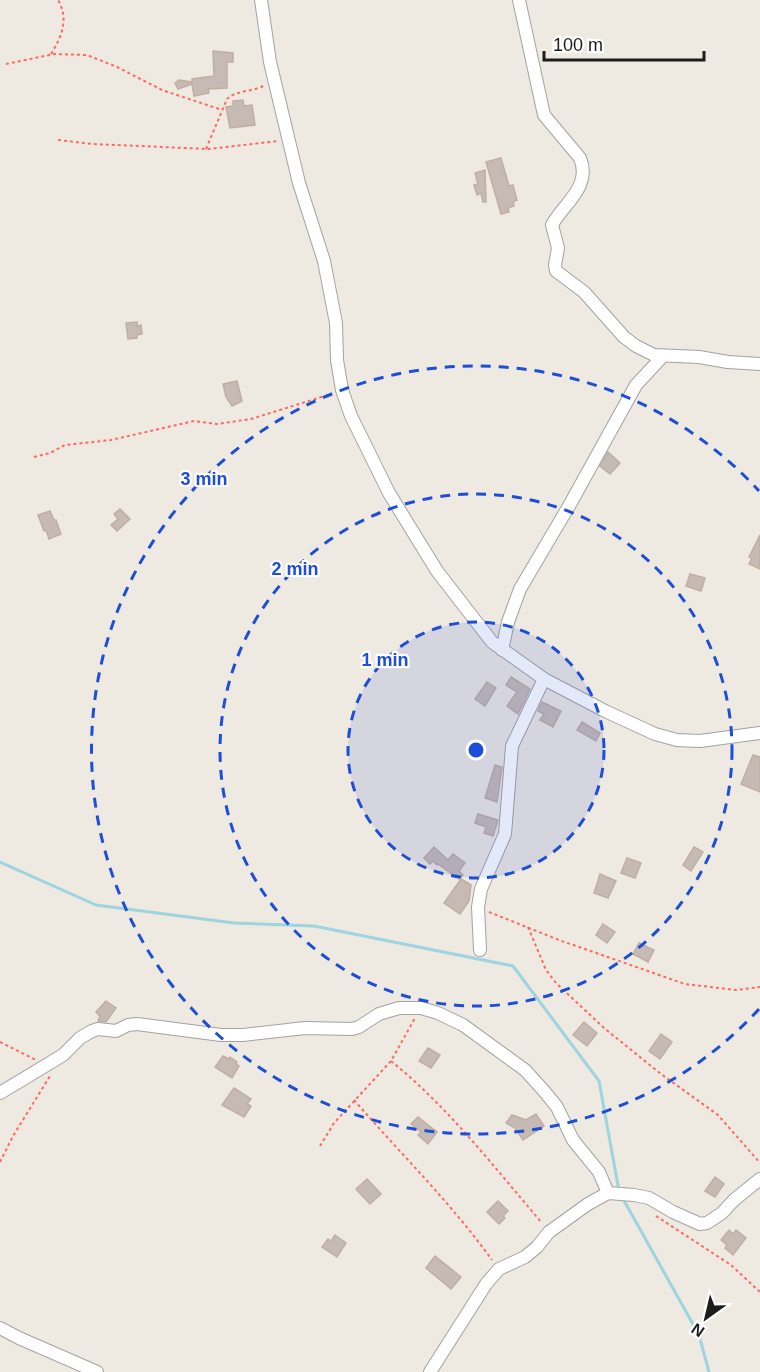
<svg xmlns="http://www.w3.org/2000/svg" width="760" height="1372" viewBox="0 0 760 1372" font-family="Helvetica,sans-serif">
<rect width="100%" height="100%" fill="#eee9e1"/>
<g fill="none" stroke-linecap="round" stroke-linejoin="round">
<g stroke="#9dd4e0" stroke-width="3">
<path d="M0 862 96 905 234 923 314 926 513 966 599 1081 619 1191"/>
<path d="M622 1197 699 1335 709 1372"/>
</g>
</g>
<g fill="#c6bbb4" stroke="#c1aea2" stroke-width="1.5">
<path d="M213 51 233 53V62H227V88L208 89 209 93 194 96 192 84 178 89 175 83 179 80 192 82V79L214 76Z"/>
<path d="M243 100 244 106 252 105 255 125 230 128 226 107 233 106V101Z"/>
<path d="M501 158 509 186 513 185 517 200 513 202 514 206 508 208 509 212 501 214 486 162Z"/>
<path d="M485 170 486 202H483L481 193 477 195 474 185 478 184 475 173Z"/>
<path d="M137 322V326L141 325 142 334 137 335V338L128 339 126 323Z"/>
<path d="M237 381 242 401 232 406 226 397 223 384Z"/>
<path d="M608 452 620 463 610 474 600 466Z"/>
<path d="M120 509 130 519 117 531 111 525 118 519 114 514Z"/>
<path d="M50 511 54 520H56L61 534 49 539 46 530 44 531 38 515Z"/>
<path d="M760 535V569L749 564 752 558 749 557Z"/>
<path d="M690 574 705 578 701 591 686 586Z"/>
<path d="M511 677 530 689 518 714 507 706 517 692 506 685Z"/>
<path d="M487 682 496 688 485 706 475 699Z"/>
<path d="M542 702 561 711 553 727 540 720 544 714 538 711Z"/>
<path d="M582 722 600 733 596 741 577 730Z"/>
<path d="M753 755 760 757V792L741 784Z"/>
<path d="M495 765 502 767 497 802 485 798Z"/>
<path d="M478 814 498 820 493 836 484 833 486 827 475 823Z"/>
<path d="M434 847 448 860 453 854 465 863 459 871 463 875 459 879 438 864 437 865 433 861 430 864 424 858Z"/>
<path d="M694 847 703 852 691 871 683 865Z"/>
<path d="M627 858 641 863 635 878 621 873Z"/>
<path d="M600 874 616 881 608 898 594 893Z"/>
<path d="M461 879 471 885 469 901 460 914 444 903Z"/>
<path d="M603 924 615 932 607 943 596 935Z"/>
<path d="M639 943 654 950 648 962 633 954Z"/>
<path d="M106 1001 116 1008 106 1022 98 1021 100 1016 96 1012Z"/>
<path d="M584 1022 597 1033 587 1046 573 1035Z"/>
<path d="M661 1034 672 1042 660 1059 649 1051Z"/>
<path d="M428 1048 440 1055 431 1068 419 1061Z"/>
<path d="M223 1056 229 1059 230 1057 237 1062 236 1064 239 1066 232 1078 215 1067Z"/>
<path d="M234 1088 251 1099 247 1104 251 1106 244 1117 222 1105Z"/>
<path d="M536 1114 544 1126 523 1140 515 1128 506 1123 512 1115 526 1120Z"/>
<path d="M418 1117 437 1132 428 1144 418 1135 421 1132 411 1124Z"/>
<path d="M715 1177 724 1184 715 1197 705 1191Z"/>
<path d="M367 1179 381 1194 370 1204 356 1189Z"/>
<path d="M498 1201 508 1211 503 1216 505 1218 499 1224 487 1212Z"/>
<path d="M729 1230 733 1234 736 1230 746 1238 733 1255 725 1248 727 1245 721 1240Z"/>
<path d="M335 1235 346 1243 337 1257 322 1247 328 1239 331 1241Z"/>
<path d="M435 1256 461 1277 451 1289 426 1268Z"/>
</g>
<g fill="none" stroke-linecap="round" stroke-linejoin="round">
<defs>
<g id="minor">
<path d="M261 0 270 62 299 183 324 261 336 323 337 360 342 390 351 416 389 493 437 571 492 642 544 679 605 711 655 734 677 740 700 741 760 733"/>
<path d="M519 0 544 115 580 158C592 187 563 204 552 225L558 248 555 265 556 271 584 292 624 337 636 346 654 355 699 357 728 362 760 364"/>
<path d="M502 650 508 622 520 589 569 506 636 385 663 356"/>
<path d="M480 950 478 907 481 889 505 834 512 746 544 679"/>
<path d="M0 1093 63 1055 80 1038 92 1031 98 1029 116 1031 128 1025 137 1024 221 1035H243L305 1028 352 1029 359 1027 379 1014 399 1008H421L438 1013 463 1025 525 1070 544 1091 557 1107 573 1140 599 1172 608 1193"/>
<path d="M0 1328 19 1338 97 1372"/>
<path d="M430 1372 486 1284 499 1269 525 1257 537 1247 549 1232 588 1204 608 1193 634 1195 649 1198 673 1212 700 1224 707 1223 722 1213 734 1200 760 1179"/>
</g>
</defs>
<use href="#minor" stroke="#a3a3a3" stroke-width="14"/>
<g stroke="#ff6961" stroke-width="2" stroke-dasharray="3 3" stroke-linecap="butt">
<path d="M51 54C62 36 69 19 58 0"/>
<path d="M6 64 54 54 87 55 117 67 162 90 222 110"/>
<path d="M58 140 93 144 209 149 278 141"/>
<path d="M206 149 227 99C236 90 253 92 265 85"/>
<path d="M34 457 50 453 65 445 111 440 194 421 217 424 251 419 331 394"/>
<path d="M489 912 559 940 685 984 736 990 760 987"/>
<path d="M528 927 546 970 556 983 604 1028 661 1074 718 1115 760 1163"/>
<path d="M0 1042 36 1060"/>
<path d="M391 1061C449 1108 494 1167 542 1223"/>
<path d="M354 1100C400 1153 451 1203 492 1260"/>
<path d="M320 1146 334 1123 391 1061 415 1018"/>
<path d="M0 1162 13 1136 50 1076"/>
<path d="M656 1216 731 1265 760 1292"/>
</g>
<use href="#minor" stroke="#fff" stroke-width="12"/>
</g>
<circle cx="476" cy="750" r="128" fill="#1d4ed8" fill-opacity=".12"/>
<g fill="none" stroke="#1d4ed8" stroke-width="3" stroke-dasharray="10 8">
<circle cx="476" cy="750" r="128"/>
<circle cx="476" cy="750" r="256"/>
<path d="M759 1009A384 384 0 1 1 759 491"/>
</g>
<circle cx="476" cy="750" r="9" fill="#1d4ed8" stroke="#fff" stroke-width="3"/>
<g font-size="18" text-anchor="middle" font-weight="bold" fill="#1d4ed8" stroke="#fff" stroke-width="4.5" stroke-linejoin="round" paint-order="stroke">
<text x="204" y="485">3 min</text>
<text x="295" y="575">2 min</text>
<text x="385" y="666">1 min</text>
</g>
<g transform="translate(706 1318) rotate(214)" stroke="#ffffff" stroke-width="4.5" paint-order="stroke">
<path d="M0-4.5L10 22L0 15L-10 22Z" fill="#1c1c1c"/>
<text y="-9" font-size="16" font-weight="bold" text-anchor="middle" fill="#1c1c1c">N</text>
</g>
<path d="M544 51v9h160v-9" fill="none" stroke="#1c1c1c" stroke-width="3"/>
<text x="553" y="51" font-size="18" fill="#1c1c1c" stroke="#ffffff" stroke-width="4.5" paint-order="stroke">100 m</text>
</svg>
